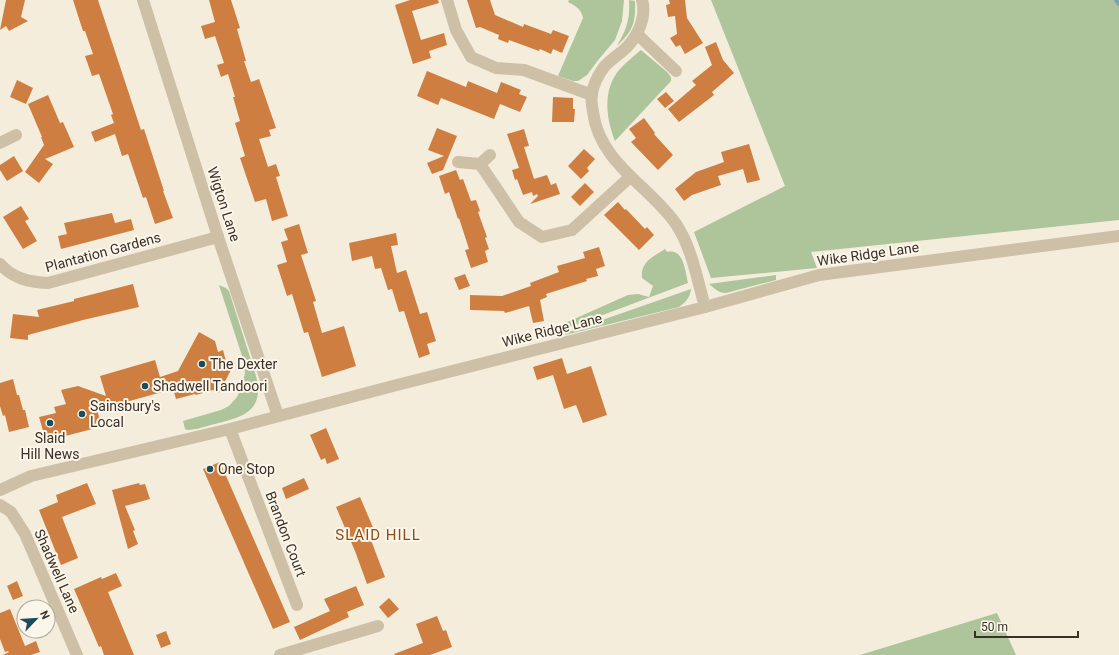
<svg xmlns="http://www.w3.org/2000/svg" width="1119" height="655" viewBox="0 0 1119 655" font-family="Roboto,sans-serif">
<rect width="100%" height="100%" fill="#f4eddc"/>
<g fill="#aec49b">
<path d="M569 0H624L622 21 615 40 599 59 587 75 578 81H573L558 76 583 18C581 9 576 6 568 2Z"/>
<path d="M629 0 635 1C636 22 633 31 617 46 627 28 630 20 629 0Z"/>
<path d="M711 0H1119V220L811 252 817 268 711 278 694 232 785 186Z"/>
<path d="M641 50 667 72 671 77V81L615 141C606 118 602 89 620 69 626 62 634 56 641 50Z"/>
<path d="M665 249 667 252C684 248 685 271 688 283L560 331 536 336 628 295 638 294 649 297 653 286 642 278C640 262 654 256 665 249Z"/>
<path d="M776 275V280L726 293C718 293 714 288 709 284Z"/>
<path d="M219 285 226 288 229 291 256 376C265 411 243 417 215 424 206 426 196 430 187 430L185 429 183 421 221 410 229 406 237 397 242 386 245 373 243 359Z"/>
<path d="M691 289C690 297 686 302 679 307L565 335V333Z"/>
<path d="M997 613 1016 655H860Z"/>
</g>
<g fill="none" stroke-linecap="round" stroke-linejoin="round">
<path stroke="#79a5b3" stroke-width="4" d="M1116 0 1119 4"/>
</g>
<g fill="#ce7e40">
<path d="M6 0H25L21 17 28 21 9 31 6 26 0 30Z"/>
<path d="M73 0H98L141 130 144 129 164 191H163L173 218 155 224 146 197 143 198 128 154 122 156 115 134 95 142 91 132 114 123 111 115 113 114 99 74 92 76 85 56 93 54 85 31H83Z"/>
<path d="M209 0H231L240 28 237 29 246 61H244L251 82 259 79 276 128 269 130 271 136 259 139 268 167 276 164 280 176 276 177 288 216 272 221 266 199 255 202 240 158 245 156 235 123 240 121 233 97H235L228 74 221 77 217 65 224 63 215 36 205 39 201 26 215 22Z"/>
<path d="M410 0H438L439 3 412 11 421 40 444 33 447 45 429 51 431 58 413 64 395 5Z"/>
<path d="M467 0H490L495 15 523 27 524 24 551 34 553 30 569 36 562 53 553 49 551 54 540 49 539 51 509 40 508 43 498 39 499 35 480 27 476 28Z"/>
<path d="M669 0H685L687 18 703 43 685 54 680 45 676 47 670 38 677 34 675 16 668 17 666 5 670 4Z"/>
<path d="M716 42 723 60 734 73 712 92 714 95 679 122 668 109 696 85 692 81 712 65 705 47Z"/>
<path d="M427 71 466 87 468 81 497 93 501 82 521 90 519 94 527 97 520 112 500 104 494 119 441 98 438 105 417 96Z"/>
<path d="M17 80 33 88 26 104 10 97Z"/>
<path d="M666 92 674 101 665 108 657 99Z"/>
<path d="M48 95 60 123 63 122 74 147 45 159 53 164 39 183 25 172 44 145 41 137H42L28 104Z"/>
<path d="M553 97 573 98V109H575L574 122H552Z"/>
<path d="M644 118 655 133 654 134 673 155 658 170 631 142 636 138 629 129Z"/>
<path d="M437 128 457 136 443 170 432 174 427 163 444 156 428 150Z"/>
<path d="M524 129 529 146 524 147 534 179 547 175 551 185 556 183 560 194 530 204 538 196 537 194 533 196 532 192 523 195 517 179 515 180 512 170 519 168 507 134Z"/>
<path d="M749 144 760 180 747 183 743 169 718 176 721 185 692 195 684 201 675 189 696 172 724 162 721 152Z"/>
<path d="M584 149 595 159 587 168 589 171 581 179 568 166Z"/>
<path d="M14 156 23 171 7 181 0 170V165Z"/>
<path d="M456 170 460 180 463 179 471 201 476 200 480 211 478 212 487 237 485 238 489 249 485 251 488 262 471 268 465 250 469 249 459 218 458 219 449 192 445 194 439 176Z"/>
<path d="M585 183 594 192 580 206 571 197Z"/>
<path d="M618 202 625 210 626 209 645 229 647 227 654 235 639 250 604 215Z"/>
<path d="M21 206 29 219 25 221 37 241 23 249 3 217Z"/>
<path d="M112 213 115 223 131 219 134 230 61 249 58 236 67 234 64 223Z"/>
<path d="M299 224 308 253 301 255 316 301 313 302 322 333 344 326 356 366 322 377 308 332 304 333 292 294 287 296 277 265 287 262 281 242 288 240 284 229Z"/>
<path d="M396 233 398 245 391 246 397 273 406 270 420 314 427 312 436 341 427 344 430 354 419 358 404 311 399 312 392 289 388 290 381 268 375 269 372 256 352 261 349 243Z"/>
<path d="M599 247 605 266 596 269 598 276 586 279 587 281 546 294 547 297 540 300 544 321 533 323 529 306 505 313 504 311 470 310V295L502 296 531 286 530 283 559 272 557 266 585 258 583 252Z"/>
<path d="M465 274 470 286 459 290 454 278Z"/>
<path d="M133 284 139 307 83 320 28 335V340L10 338 13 314 39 317 37 310 74 301V299Z"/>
<path d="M199 332 215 341 218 352 223 350 228 369 231 370 219 393 213 390 196 395 195 394 176 399 173 389 97 410 101 423 100 424V427L46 441 39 417 56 413 54 407 66 404 61 390 78 386 106 396 100 376 155 360 160 377 178 371Z"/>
<path d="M562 358 567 374 591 366 607 415 583 423 576 405 564 409 553 375 537 380 533 367Z"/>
<path d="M13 379 17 395H19L23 410H25L29 427 9 432 5 415 3 416 0 406V383Z"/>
<path d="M326 428 339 459 327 464 325 458 321 460 310 435Z"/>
<path d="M220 462 290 622 273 629 203 469Z"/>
<path d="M304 478 309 489 286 499 282 488Z"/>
<path d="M87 483 96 504 62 517 78 558 61 565 39 510 58 502 56 495Z"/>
<path d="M139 483 140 485 145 484 150 499 125 506 135 530 133 531 138 544 128 549 112 490Z"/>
<path d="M360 497 375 532 369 535 385 577 367 584 355 551 336 507Z"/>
<path d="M116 573 122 586 108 592 134 655H104L101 646 99 647 74 589 101 577 102 579Z"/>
<path d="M17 581 23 596 13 600 7 586Z"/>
<path d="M356 586 364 605 347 612 349 617 300 640 294 627 330 611 324 599Z"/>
<path d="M389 598 399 609 388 618 379 607Z"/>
<path d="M10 609 25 646 36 641 40 652 31 655H3L9 652 8 651 5 652 0 639V613Z"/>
<path d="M437 616 443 631 446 630 452 647 430 655H395L394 654 423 643 416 624Z"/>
<path d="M166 631 171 644 161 648 156 635Z"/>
</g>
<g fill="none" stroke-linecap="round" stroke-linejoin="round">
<g stroke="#cdc0a7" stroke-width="12">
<path d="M143 0 218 237 278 416"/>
<path d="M447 0 456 30 471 57 496 68 524 70 592 95"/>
<path d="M642 0C647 17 638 35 627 47 620 54 611 59 604 67 599 74 593 85 592 94 591 99 592 107 593 112 600 164 649 185 676 224 692 248 697 279 705 307"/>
<path d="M637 34 676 71"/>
<path d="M0 143 16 135"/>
<path d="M458 162 480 164 519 222 542 237 572 230 630 177"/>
<path d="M480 164 490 155"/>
<path d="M0 264C13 279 30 282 48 283L218 237"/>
<path d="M230 429 297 605"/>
<path d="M0 490 31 476 230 429 393 386 705 307 819 275 1119 236"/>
<path d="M0 505 11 512 25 534 77 655"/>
<path d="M280 655 378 626"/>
</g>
</g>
<g fill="#1a4c5d" stroke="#fbf6e9" stroke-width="1.5">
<circle cx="202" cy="364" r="4"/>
<circle cx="145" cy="386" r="4"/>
<circle cx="82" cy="414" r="4"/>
<circle cx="50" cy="423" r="4"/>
<circle cx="210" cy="469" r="4"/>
</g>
<g text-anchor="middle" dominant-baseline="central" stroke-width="4" stroke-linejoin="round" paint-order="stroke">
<g font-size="14" fill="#393028" stroke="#fbf6e9">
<text transform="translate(224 204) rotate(72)">Wigton Lane</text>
<text transform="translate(103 252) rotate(-15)">Plantation Gardens</text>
<text transform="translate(868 254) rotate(-8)">Wike Ridge Lane</text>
<text transform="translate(552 330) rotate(-14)">Wike Ridge Lane</text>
<text transform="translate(286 534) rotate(69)">Brandon Court</text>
<text transform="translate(57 571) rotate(66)">Shadwell Lane</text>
</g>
<g font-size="14" fill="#393028" stroke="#fbf6e9" text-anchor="start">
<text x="210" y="364">The Dexter</text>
<text x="153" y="386">Shadwell Tandoori</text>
<text x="90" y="406">Sainsbury's<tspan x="90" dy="16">Local</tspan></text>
<text x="50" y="438" text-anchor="middle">Slaid<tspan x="50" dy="16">Hill News</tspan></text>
<text x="218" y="469">One Stop</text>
</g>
<g font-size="15" letter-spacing="1" fill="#8d4d1b" stroke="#fbf6e9">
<text x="378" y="535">SLAID HILL</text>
</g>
</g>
<g transform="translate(36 619) rotate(65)"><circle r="19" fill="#fbf6e9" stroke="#ada79c"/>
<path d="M0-3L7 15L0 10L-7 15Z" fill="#1a4c5d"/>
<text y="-6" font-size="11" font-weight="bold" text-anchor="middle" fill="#393028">N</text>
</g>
<path d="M975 631v6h103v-6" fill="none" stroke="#393028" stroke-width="2"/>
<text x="981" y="631" font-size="12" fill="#393028" stroke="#fbf6e9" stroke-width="3" paint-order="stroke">50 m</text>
</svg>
